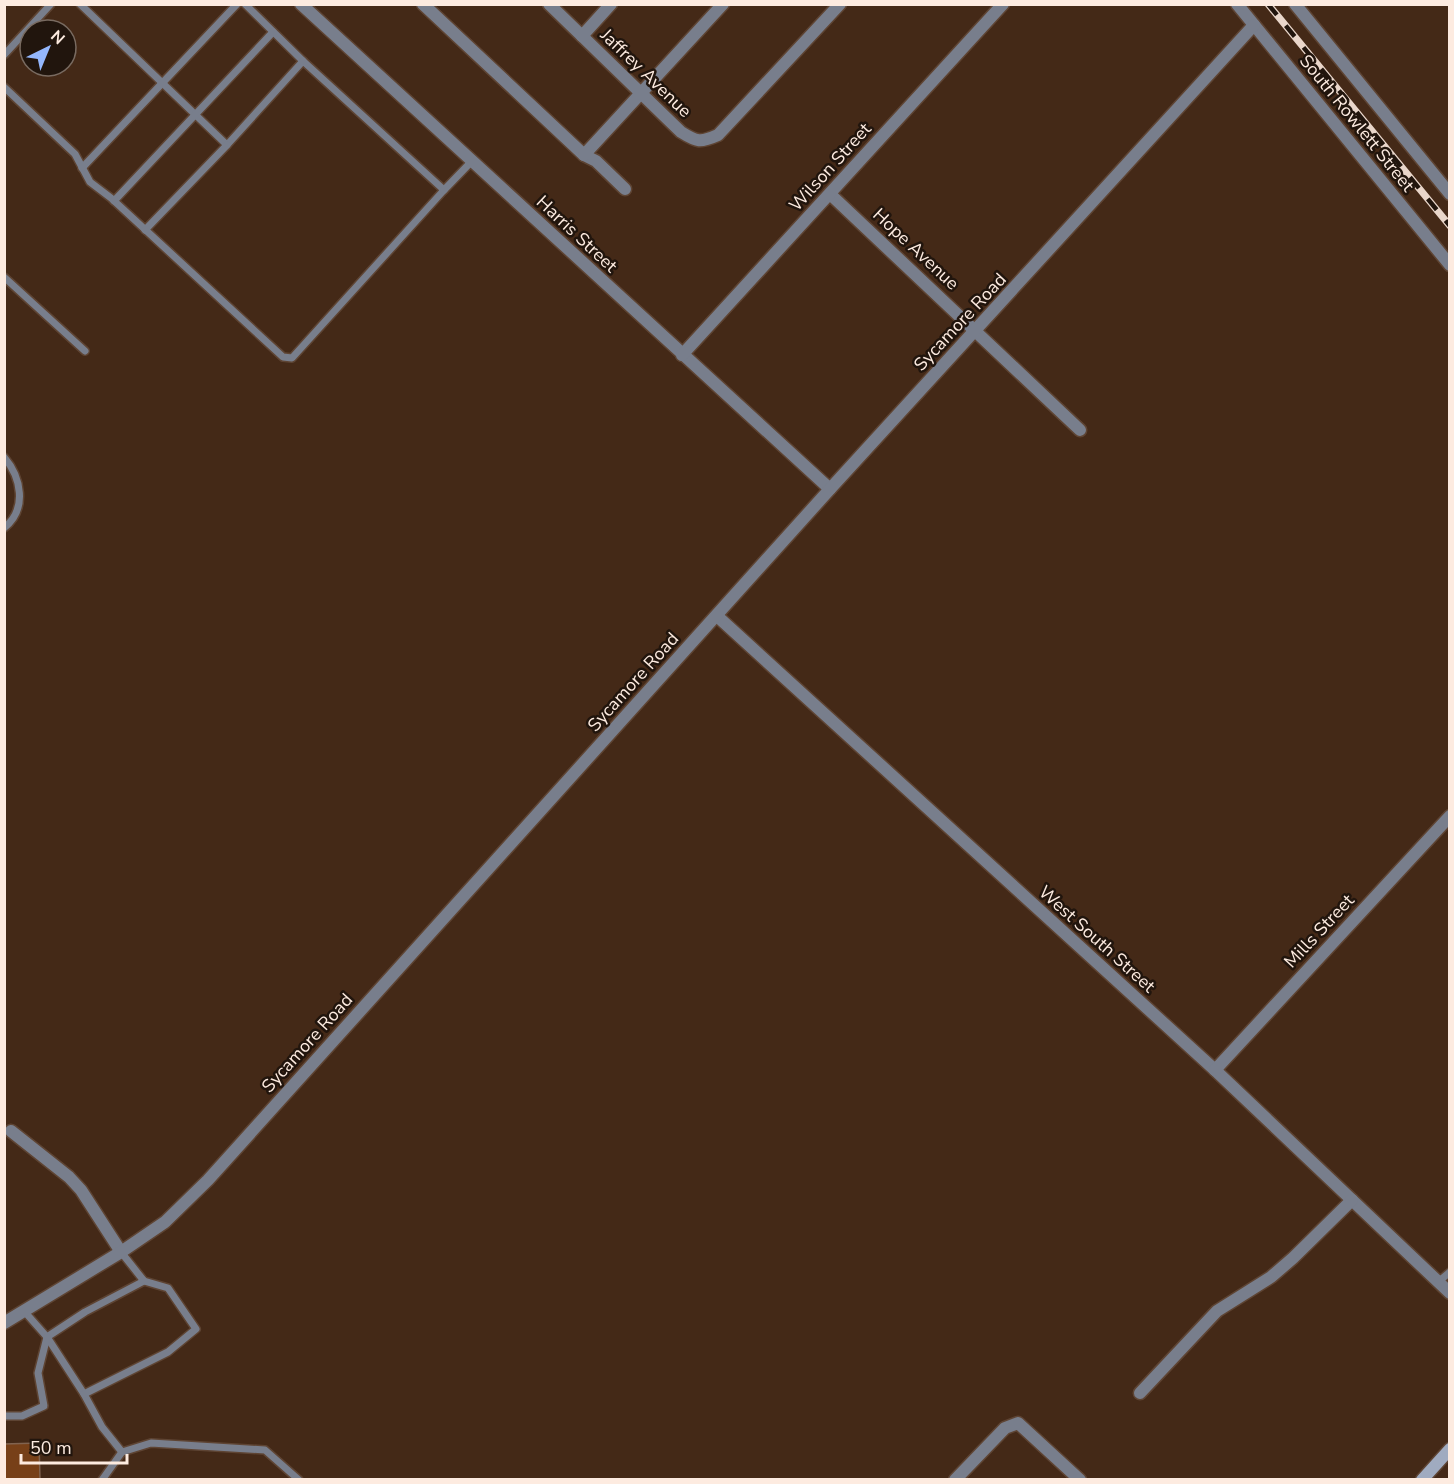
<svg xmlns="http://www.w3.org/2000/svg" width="1454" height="1484" viewBox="0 0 1454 1484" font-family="'Nunito Sans',sans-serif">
<rect width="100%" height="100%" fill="#442917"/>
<path fill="#774018" stroke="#81634f" stroke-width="1.5" d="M39 1443 40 1479H4V1444Z"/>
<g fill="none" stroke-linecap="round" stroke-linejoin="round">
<defs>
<g id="lane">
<path d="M245 4 303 61"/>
<path d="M4 55 51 4"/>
<path d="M4 87 75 154 90 182 111 198 283 357 292 358 444 190 303 61 227 145 80 4"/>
<path d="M82 168 237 4"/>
<path d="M444 190 472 161"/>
<path d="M114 201 273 32"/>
<path d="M145 230 227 145"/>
<path d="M4 277 85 351"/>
<path d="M4 457C21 477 28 509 4 528"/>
<path d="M1438 1282 1450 1272"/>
<path d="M24 1311 47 1337 85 1312 144 1281"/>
<path d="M47 1337 84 1394 102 1427 122 1452"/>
<path d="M84 1394 168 1352 196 1329 168 1288 144 1281 121 1252"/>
<path d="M4 1416H22L44 1406 38 1373 47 1337"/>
<path d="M102 1480 122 1452 151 1443 265 1450 299 1480"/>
</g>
<g id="street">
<path d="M301 4 830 489"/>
<path d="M423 4 584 155 596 161 625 189"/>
<path d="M549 4 681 132C697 142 700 143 718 135L840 4"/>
<path d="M1237 4 1450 265"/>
<path d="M1295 4 1450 194"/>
<path d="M582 36 611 4"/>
<path d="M584 155 723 4"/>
<path d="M830 194 1080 430"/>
<path d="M682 355 1003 4"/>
<path d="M717 616 1215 1070 1450 1293"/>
<path d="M1215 1070 1450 816"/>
<path d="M11 1131 69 1177 81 1190 121 1252"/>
<path d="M4 1323 121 1252 165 1222 208 1180 830 489 1254 25"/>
<path d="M1140 1393 1217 1311 1271 1277 1293 1258 1352 1200"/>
<path d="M955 1480 1005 1428 1018 1423 1080 1480"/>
</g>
<path id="secondary" d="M1422 1480 1450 1449"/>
</defs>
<use href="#lane" stroke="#5e4433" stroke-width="10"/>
<use href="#street" stroke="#5e4433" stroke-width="15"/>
<use href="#secondary" stroke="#5e4433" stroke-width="15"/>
<use href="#lane" stroke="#787e8c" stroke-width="7"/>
<use href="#street" stroke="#787e8c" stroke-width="12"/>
<use href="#secondary" stroke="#a0abc0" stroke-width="12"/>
<defs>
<path id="rail" d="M1268 4 1450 226"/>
</defs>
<use href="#rail" stroke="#e9d6ca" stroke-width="7"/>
<use href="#rail" stroke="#21150d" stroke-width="4.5" stroke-dasharray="14" stroke-linecap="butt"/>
</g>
<g text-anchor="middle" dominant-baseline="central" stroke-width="5" stroke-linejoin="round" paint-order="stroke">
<g font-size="18" fill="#fdebe0" stroke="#21150d">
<text transform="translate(646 73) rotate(44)">Jaffrey Avenue</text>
<text transform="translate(1357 123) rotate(51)">South Rowlett Street</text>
<text transform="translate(830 167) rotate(-48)">Wilson Street</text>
<text transform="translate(577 234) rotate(43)">Harris Street</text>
<text transform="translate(916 249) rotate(43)">Hope Avenue</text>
<text transform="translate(960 322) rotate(-47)">Sycamore Road</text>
<text transform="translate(633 682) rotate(-48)">Sycamore Road</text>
<text transform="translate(1319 931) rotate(-47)">Mills Street</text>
<text transform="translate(1097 939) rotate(42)">West South Street</text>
<text transform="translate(307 1043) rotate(-48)">Sycamore Road</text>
</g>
</g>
<rect width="1454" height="1484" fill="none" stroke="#fdebe0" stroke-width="12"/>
<g transform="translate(48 48) rotate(43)"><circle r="28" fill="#21150d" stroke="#796b61" stroke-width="1.5"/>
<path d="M0-4.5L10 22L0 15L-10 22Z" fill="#94b7fd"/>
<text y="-9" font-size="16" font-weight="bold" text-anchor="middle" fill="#fdebe0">N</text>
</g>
<path d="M21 1454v9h106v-9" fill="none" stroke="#fdebe0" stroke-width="3"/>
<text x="30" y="1454" font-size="18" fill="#fdebe0" stroke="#21150d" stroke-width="4.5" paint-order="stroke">50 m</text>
</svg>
